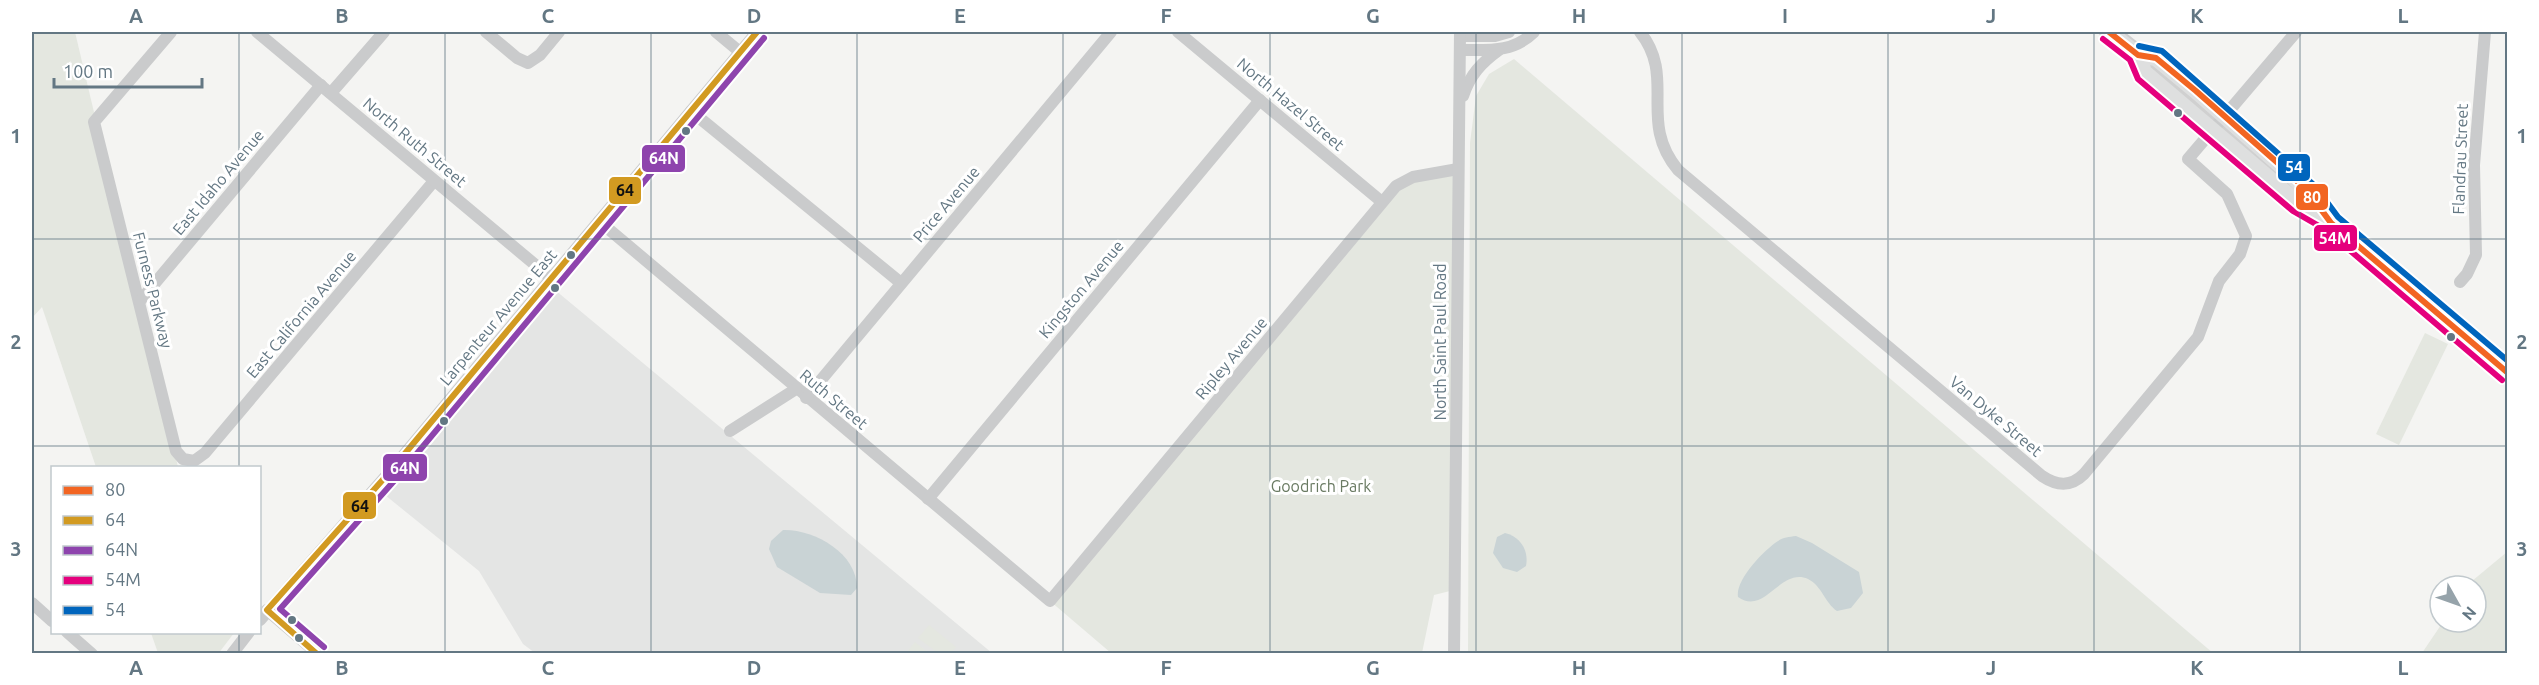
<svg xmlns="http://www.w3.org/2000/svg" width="2539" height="685" viewBox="0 0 2539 685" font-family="Ubuntu,sans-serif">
<rect width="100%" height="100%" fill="#f4f4f2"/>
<path fill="#e4e5e4" d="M549 285 992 653H535L523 644 479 571 380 491Z"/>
<g fill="#e4e7e0">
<path d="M32 32H75L178 467H96L42 307 32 318Z"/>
<path d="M1514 59 2213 653 1468 654 1470 143 1476 96 1489 74Z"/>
<path d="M1458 169 1454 590 1434 595 1422 653H1111L1050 601 1382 202 1413 177Z"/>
<path d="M2425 333 2448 344 2399 445 2376 434Z"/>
<path d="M2507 552V653H2422L2443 622H2476V586H2466Z"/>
<path d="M929 625 956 647 951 653H938L918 638Z"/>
<path d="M151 633V632L234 633 218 654 158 653Z"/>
<path d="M915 642 929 653H906Z"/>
</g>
<g fill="#c9d3d5">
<path d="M783 530C814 529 857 553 857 588L851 595 820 593 777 567 769 549 771 541Z"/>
<path d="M1505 533C1521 537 1529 551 1526 566L1517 572 1503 568 1493 553 1497 537Z"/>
<path d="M1796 536 1812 543 1859 572 1863 593 1851 608 1837 611C1825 603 1822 586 1808 579 1780 567 1765 616 1738 597 1735 580 1764 550 1778 541 1783 537 1789 537 1796 536Z"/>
</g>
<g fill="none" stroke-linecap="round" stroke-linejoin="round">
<defs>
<g id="major">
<path d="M2109 32 2138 55 2156 58 2196 91 2288 172 2309 193 2327 218"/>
<path d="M2138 55 2144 72 2299 204 2331 223 2508 373"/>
</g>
</defs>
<use href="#major" stroke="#d0d0d0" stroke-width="20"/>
<g stroke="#cacbcc" stroke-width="12">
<path d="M171 32 94 122 176 451 183 459 194 461 205 453 434 181"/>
<path d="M257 32 551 278"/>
<path d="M486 32 517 58 528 63 540 55 559 32"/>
<path d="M716 32 740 52"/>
<path d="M1178 32 1382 202"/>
<path d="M1640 32C1677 78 1637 121 1678 170L2042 476C2057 486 2071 487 2084 474L2198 337 2219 281 2240 254 2246 236 2227 194 2188 159 2296 32"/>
<path d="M1460 36H1495L1509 32"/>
<path d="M1460 50C1488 50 1513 53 1534 32"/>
<path d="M331 93 384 32"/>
<path d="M1463 96C1470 75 1481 63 1499 50"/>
<path d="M691 111 901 283"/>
<path d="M599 221 1050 601 1396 186 1413 177 1458 169"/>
<path d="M2460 282 2467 274 2476 255 2474 165 2485 32"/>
<path d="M140 301 321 85"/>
<path d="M806 398 1111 32"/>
<path d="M730 431 796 389"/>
<path d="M928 499 1260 100"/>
<path d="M32 603 52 621"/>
<path d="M267 610 318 654"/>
<path d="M260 620 387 475 757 32"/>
<path d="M67 632 92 654"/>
<path d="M232 654 249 632"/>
<path d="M1454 654 1460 32"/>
</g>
<use href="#major" stroke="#dedfdf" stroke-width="16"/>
<defs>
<path id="bus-1" d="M2109 32 2138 55 2156 58 2196 91 2288 172 2309 193 2331 223 2508 373"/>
<path id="bus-2" d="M317 654 267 610 387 475 757 32"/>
<path id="bus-3" d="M324 647 280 609 394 481 764 38"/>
<path id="bus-4" d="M2103 39 2130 60 2138 79 2293 211 2326 230 2502 380"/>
<path id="bus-5" d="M2139 46 2162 51 2315 186 2338 217 2508 361"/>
</defs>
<use href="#bus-1" stroke="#fff" stroke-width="10"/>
<use href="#bus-2" stroke="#fff" stroke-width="10"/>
<use href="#bus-3" stroke="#fff" stroke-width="10"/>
<use href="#bus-4" stroke="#fff" stroke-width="10"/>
<use href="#bus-5" stroke="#fff" stroke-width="10"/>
<use href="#bus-1" stroke="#f26522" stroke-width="6"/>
<use href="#bus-2" stroke="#d29a21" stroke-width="6"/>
<use href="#bus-3" stroke="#8e44ad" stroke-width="6"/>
<use href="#bus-4" stroke="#e5007d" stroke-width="6"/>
<use href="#bus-5" stroke="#0065bd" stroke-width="6"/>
</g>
<path fill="none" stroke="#637783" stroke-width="1.5" stroke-opacity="0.55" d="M239 32V468M445 32V654M651 32V654M857 32V654M1063 32V654M1270 32V654M1476 32V654M1682 32V654M1888 32V654M2094 32V654M2300 32V654M32 239H2508M32 446H2508M239 632V654"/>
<g fill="#637783" stroke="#fff" stroke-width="2">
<circle cx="2178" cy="113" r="5"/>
<circle cx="686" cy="131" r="5"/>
<circle cx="571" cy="255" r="5"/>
<circle cx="555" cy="288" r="5"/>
<circle cx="2451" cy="337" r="5"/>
<circle cx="444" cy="421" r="5"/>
<circle cx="292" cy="620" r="5"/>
<circle cx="299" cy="638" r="5"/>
</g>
<g text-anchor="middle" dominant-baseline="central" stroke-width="6" stroke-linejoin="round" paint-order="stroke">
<g font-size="16" fill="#637783" stroke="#fff">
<text transform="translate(1291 104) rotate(40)">North Hazel Street</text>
<text transform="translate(415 142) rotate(40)">North Ruth Street</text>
<text transform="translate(2460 159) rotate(-88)">Flandrau Street</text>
<text transform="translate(218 182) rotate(-50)">East Idaho Avenue</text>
<text transform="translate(946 204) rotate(-50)">Price Avenue</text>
<text transform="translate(1081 289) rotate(-50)">Kingston Avenue</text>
<text transform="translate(153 290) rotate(76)">Furness Parkway</text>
<text transform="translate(301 314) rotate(-50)">East California Avenue</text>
<text transform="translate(498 317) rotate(-50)">Larpenteur Avenue East</text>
<text transform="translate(1440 342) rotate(-90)">North Saint Paul Road</text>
<text transform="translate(1231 358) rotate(-50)">Ripley Avenue</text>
<text transform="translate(834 399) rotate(40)">Ruth Street</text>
<text transform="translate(1996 416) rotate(40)">Van Dyke Street</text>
</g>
<g font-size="16" fill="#697a62" stroke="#fff">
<text x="1321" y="486">Goodrich Park</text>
</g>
</g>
<g stroke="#fff" stroke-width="2">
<rect x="641" y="144" width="45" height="29" rx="6" fill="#8e44ad"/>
<rect x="2277" y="153" width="34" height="29" rx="6" fill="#0065bd"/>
<rect x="608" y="176" width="34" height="29" rx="6" fill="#d29a21"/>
<rect x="2295" y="183" width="34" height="28" rx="6" fill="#f26522"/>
<rect x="2313" y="224" width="45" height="28" rx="6" fill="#e5007d"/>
<rect x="382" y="453" width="46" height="29" rx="6" fill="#8e44ad"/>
<rect x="342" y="491" width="35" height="29" rx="6" fill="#d29a21"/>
</g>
<g font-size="16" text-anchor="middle" font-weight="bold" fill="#fff">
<text x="664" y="164">64N</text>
<text x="2294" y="173">54</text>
<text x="2312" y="203">80</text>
<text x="2335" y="244">54M</text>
<text x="405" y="474">64N</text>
</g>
<g font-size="16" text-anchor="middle" font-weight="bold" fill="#111">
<text x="625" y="196">64</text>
<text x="360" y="512">64</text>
</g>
<rect width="2539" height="685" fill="none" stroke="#ffffff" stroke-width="66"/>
<rect x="51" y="466" width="210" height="168" fill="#ffffff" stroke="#c1c9cd" stroke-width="1.5"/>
<rect x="63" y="486" width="30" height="9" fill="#f26522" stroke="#c1c9cd" stroke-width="1.5"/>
<text x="105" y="496" font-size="18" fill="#637783">80</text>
<rect x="63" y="516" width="30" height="9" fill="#d29a21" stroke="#c1c9cd" stroke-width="1.5"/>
<text x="105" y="526" font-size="18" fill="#637783">64</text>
<rect x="63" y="546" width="30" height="9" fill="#8e44ad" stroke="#c1c9cd" stroke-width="1.5"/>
<text x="105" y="556" font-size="18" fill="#637783">64N</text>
<rect x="63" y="576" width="30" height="9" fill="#e5007d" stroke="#c1c9cd" stroke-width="1.5"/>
<text x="105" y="586" font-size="18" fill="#637783">54M</text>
<rect x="63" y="606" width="30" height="9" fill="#0065bd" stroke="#c1c9cd" stroke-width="1.5"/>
<text x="105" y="616" font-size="18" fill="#637783">54</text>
<g transform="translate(2458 604) rotate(130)"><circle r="28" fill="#ffffff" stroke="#c1c9cd" stroke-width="1.5"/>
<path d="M0-4.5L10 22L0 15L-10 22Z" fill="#96a3aa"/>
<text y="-9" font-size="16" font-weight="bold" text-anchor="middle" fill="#637783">N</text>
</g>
<path d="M54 78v9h148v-9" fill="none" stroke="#637783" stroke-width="3"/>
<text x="63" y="78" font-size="18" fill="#637783" stroke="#ffffff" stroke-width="4.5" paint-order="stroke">100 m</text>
<rect x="33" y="33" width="2473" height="619" fill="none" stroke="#637783" stroke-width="2"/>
<g font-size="20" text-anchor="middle" font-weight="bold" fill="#637783">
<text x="136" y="23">A</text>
<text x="342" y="23">B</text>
<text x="548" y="23">C</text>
<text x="754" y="23">D</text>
<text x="960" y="23">E</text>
<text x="1166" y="23">F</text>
<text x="1373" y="23">G</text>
<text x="1579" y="23">H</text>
<text x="1785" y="23">I</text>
<text x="1991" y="23">J</text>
<text x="2197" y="23">K</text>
<text x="2403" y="23">L</text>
<text x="16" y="143">1</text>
<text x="2522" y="143">1</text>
<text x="16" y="349">2</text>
<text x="2522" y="349">2</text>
<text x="16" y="556">3</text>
<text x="2522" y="556">3</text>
<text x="136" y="675">A</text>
<text x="342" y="675">B</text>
<text x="548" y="675">C</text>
<text x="754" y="675">D</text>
<text x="960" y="675">E</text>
<text x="1166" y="675">F</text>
<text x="1373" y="675">G</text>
<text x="1579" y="675">H</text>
<text x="1785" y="675">I</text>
<text x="1991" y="675">J</text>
<text x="2197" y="675">K</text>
<text x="2403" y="675">L</text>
</g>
</svg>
